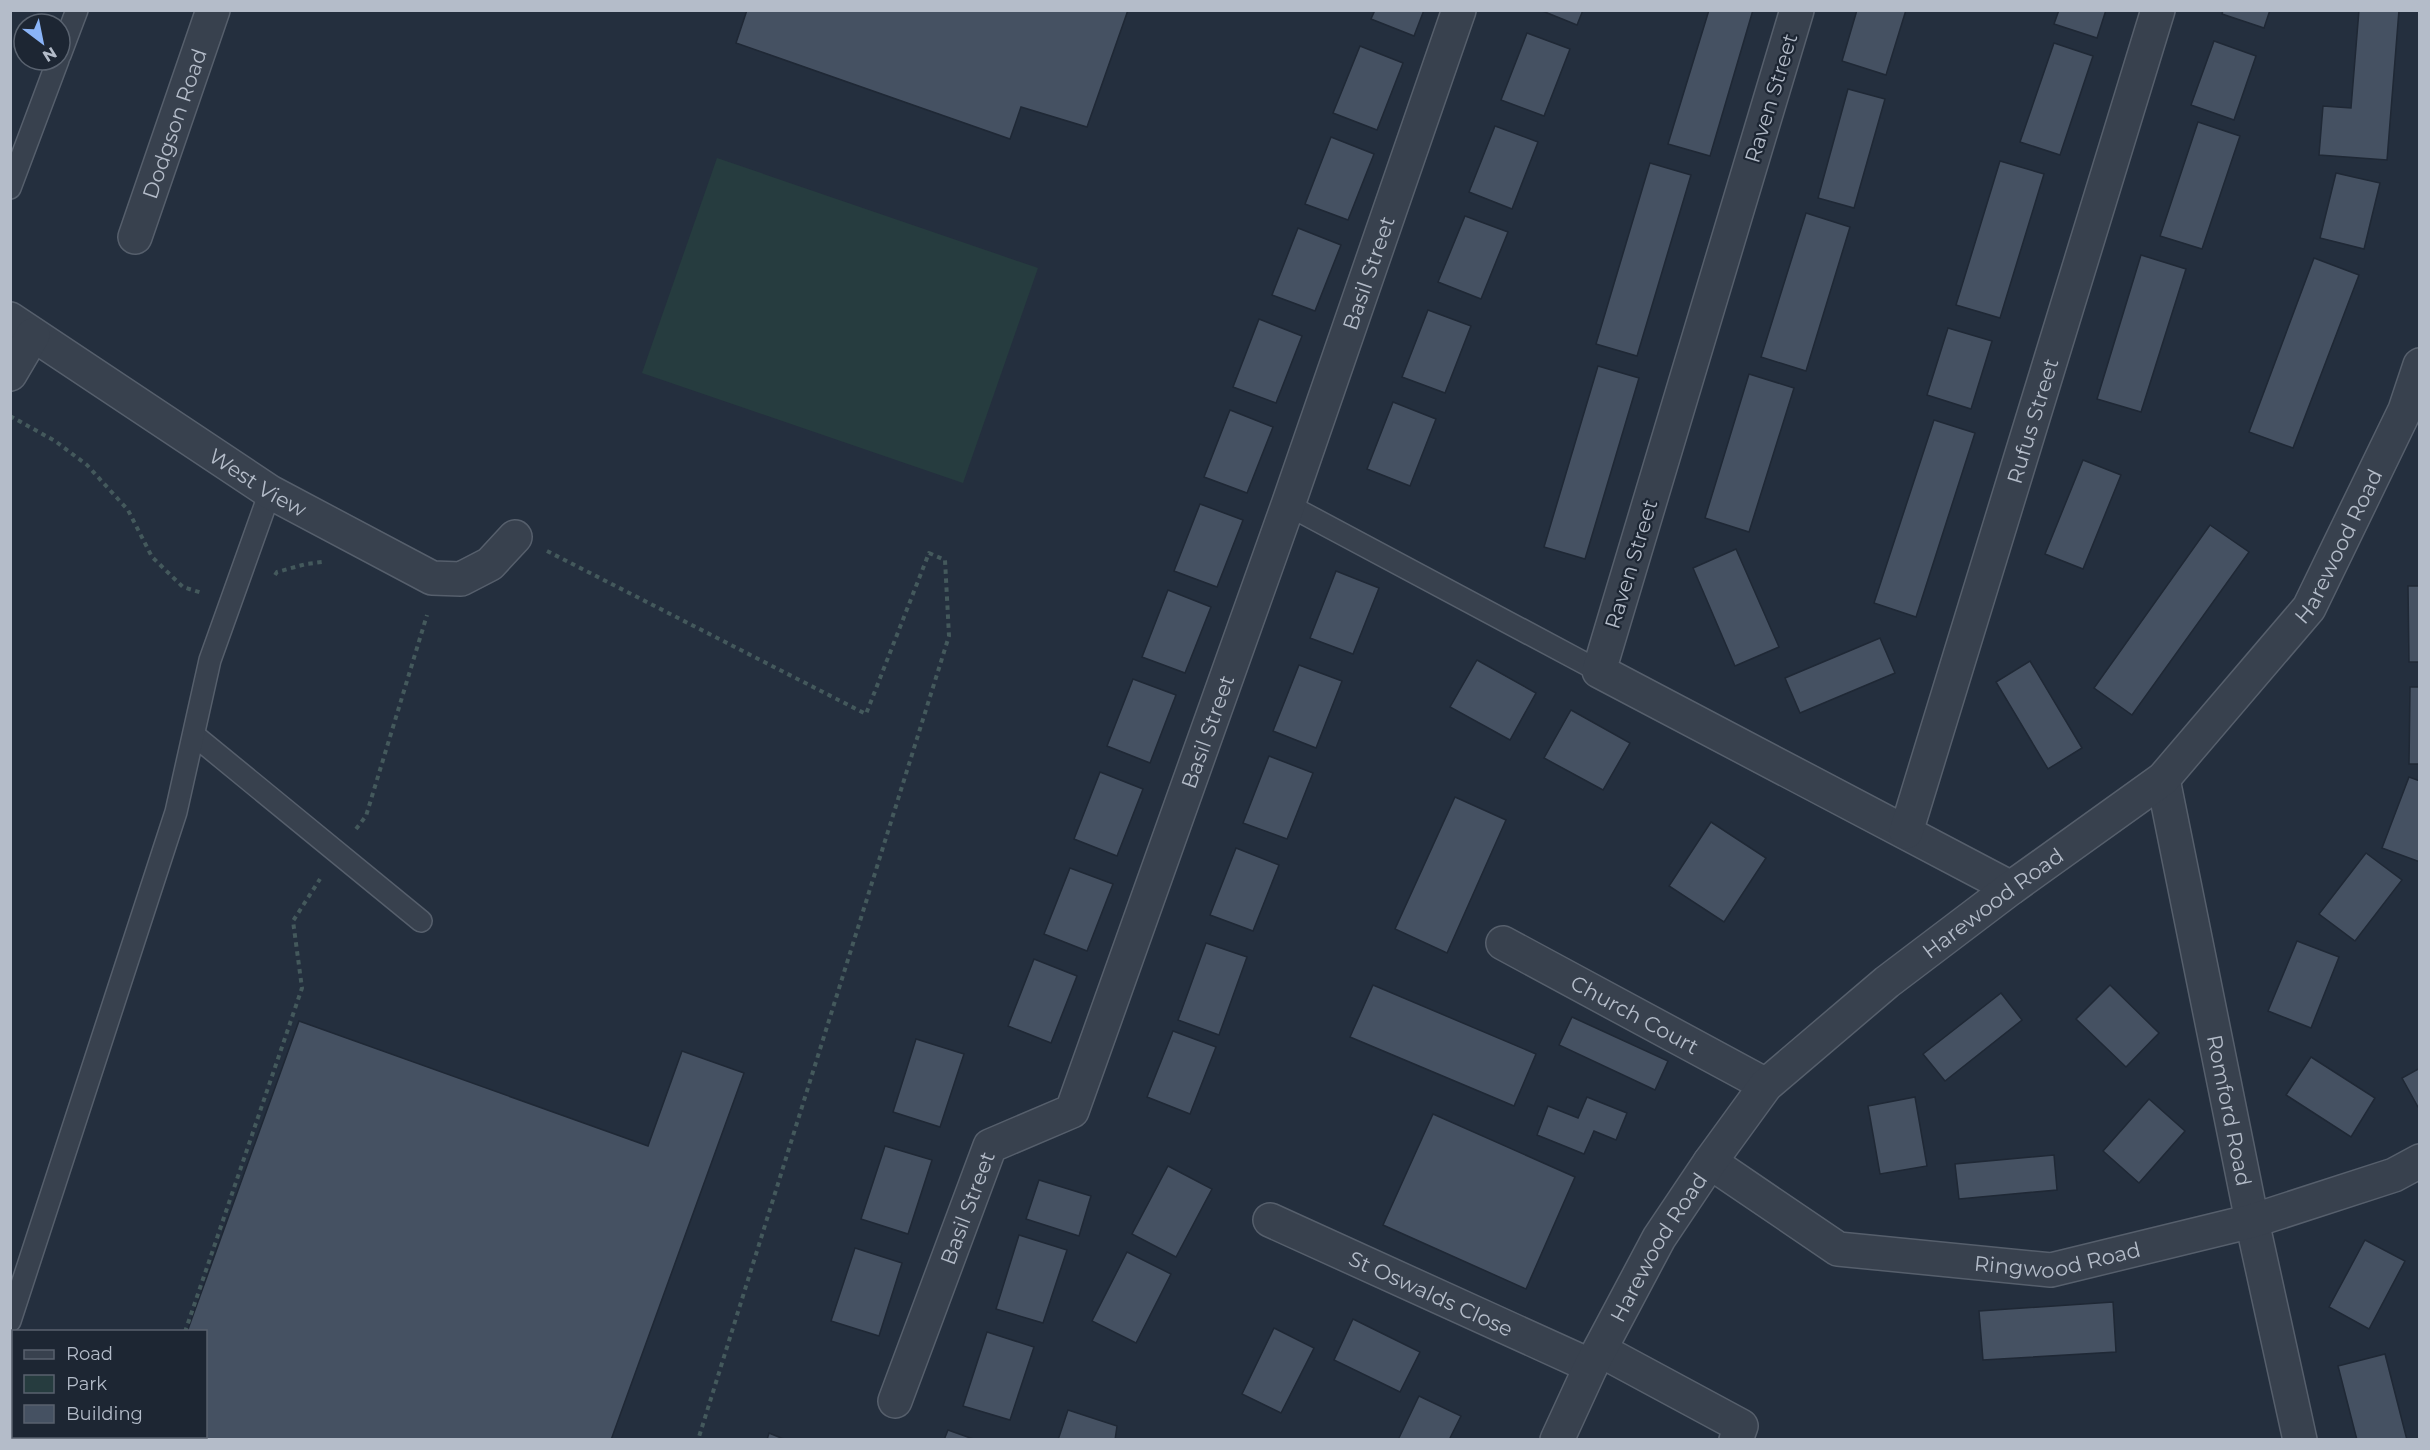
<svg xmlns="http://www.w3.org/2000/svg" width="2430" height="1450" viewBox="0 0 2430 1450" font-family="Montserrat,sans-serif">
<rect width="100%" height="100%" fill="#242f3e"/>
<path fill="#263c3f" d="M717 158 1038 268 963 483 642 373Z"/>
<g fill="#455162" stroke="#1f2835" stroke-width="1.5">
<path d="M747 10H1128L1087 127 1021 107 1010 139 736 43Z"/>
<path d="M1375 10H1424L1414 36 1371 19Z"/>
<path d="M1540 10H1583L1577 25Z"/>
<path d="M1709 10H1753L1710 156 1668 144Z"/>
<path d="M1857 10H1906L1886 75 1842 61Z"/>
<path d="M2059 10H2106L2097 38 2054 24Z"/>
<path d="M2223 10H2270L2264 28 2222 14Z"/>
<path d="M2359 10H2399L2387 160 2319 155 2323 106 2351 108Z"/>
<path d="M1527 33 1570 49 1544 116 1501 100Z"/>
<path d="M2214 41 2256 56 2234 120 2191 105Z"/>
<path d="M2054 43 2093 56 2060 155 2020 142Z"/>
<path d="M1360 46 1403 63 1377 130 1333 113Z"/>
<path d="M1848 89 1885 99 1854 208 1818 198Z"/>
<path d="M2198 122 2240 136 2202 249 2160 236Z"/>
<path d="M1495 126 1538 142 1512 209 1469 192Z"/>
<path d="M1331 137 1374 154 1348 220 1305 204Z"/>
<path d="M2000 161 2044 174 2000 318 1956 305Z"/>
<path d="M1650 163 1691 175 1637 356 1596 344Z"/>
<path d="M2336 173 2380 183 2364 249 2320 238Z"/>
<path d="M1806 213 1850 227 1806 371 1761 357Z"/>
<path d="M1465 216 1508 232 1481 299 1438 282Z"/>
<path d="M1298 228 1341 245 1315 311 1272 295Z"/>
<path d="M2141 255 2186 269 2141 412 2097 399Z"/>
<path d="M2314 258 2359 275 2293 448 2249 432Z"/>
<path d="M1428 310 1471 326 1445 393 1402 377Z"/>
<path d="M1259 319 1302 336 1276 403 1233 387Z"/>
<path d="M1948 328 1992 341 1971 409 1927 395Z"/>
<path d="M1598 366 1639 378 1585 559 1544 547Z"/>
<path d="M1749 374 1794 388 1749 532 1705 518Z"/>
<path d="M1393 402 1436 419 1410 486 1367 469Z"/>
<path d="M1230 410 1273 427 1247 493 1204 477Z"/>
<path d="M1934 420 1975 433 1916 617 1874 603Z"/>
<path d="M2083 460 2121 475 2083 569 2045 554Z"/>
<path d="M1200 504 1243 520 1217 587 1174 571Z"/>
<path d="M2210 525 2249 552 2132 715 2094 688Z"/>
<path d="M1736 549 1779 647 1735 666 1693 568Z"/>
<path d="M1336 571 1379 588 1353 654 1310 638Z"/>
<path d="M2408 586H2420V662H2409Z"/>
<path d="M1168 590 1211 607 1185 673 1142 657Z"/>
<path d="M1880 638 1895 673 1800 713 1785 678Z"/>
<path d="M1477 660 1536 693 1510 740 1450 707Z"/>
<path d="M2030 661 2082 748 2048 769 1996 682Z"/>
<path d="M1299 665 1342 681 1316 748 1273 731Z"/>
<path d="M1133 679 1176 695 1150 763 1107 746Z"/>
<path d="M2410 687H2420V764H2409Z"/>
<path d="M1571 710 1630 743 1603 790 1544 758Z"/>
<path d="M1269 756 1313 773 1287 839 1243 823Z"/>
<path d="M1100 772 1143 789 1117 856 1074 839Z"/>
<path d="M2409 777 2420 781V862L2382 848Z"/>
<path d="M1455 797 1506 820 1447 953 1395 929Z"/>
<path d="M1711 822 1766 858 1724 922 1669 886Z"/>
<path d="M1236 848 1279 865 1253 931 1210 915Z"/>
<path d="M2366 853 2402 880 2355 941 2319 914Z"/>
<path d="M1070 868 1113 884 1087 951 1044 934Z"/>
<path d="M2297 941 2339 957 2311 1028 2268 1011Z"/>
<path d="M1206 943 1247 957 1219 1035 1178 1020Z"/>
<path d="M1034 959 1077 976 1051 1043 1008 1026Z"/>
<path d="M1373 985 1536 1054 1514 1106 1350 1037Z"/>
<path d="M2110 985 2159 1033 2126 1067 2076 1019Z"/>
<path d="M2001 993 2022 1020 1945 1081 1923 1054Z"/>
<path d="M1572 1017 1668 1061 1655 1090 1559 1045Z"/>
<path d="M299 1021 648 1146 682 1051 744 1073 611 1440H123L124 1436H206V1332H187Z"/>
<path d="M1173 1031 1216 1047 1190 1114 1147 1097Z"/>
<path d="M916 1039 964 1054 940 1127 893 1112Z"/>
<path d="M2311 1057 2375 1098 2351 1137 2286 1095Z"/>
<path d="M2420 1068V1107H2418L2402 1078Z"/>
<path d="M1587 1097 1627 1113 1616 1140 1594 1131 1584 1154 1537 1135 1548 1106 1578 1118Z"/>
<path d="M1915 1097 1927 1166 1880 1174 1868 1106Z"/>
<path d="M2149 1099 2185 1131 2139 1183 2103 1151Z"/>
<path d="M1433 1114 1575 1177 1526 1289 1383 1225Z"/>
<path d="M885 1146 932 1160 908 1234 861 1219Z"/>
<path d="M2054 1155 2057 1190 1959 1199 1955 1164Z"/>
<path d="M1168 1166 1212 1189 1176 1257 1132 1234Z"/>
<path d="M1039 1180 1091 1196 1079 1236 1026 1219Z"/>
<path d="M1019 1235 1067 1250 1043 1323 996 1309Z"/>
<path d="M2365 1240 2405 1261 2369 1329 2329 1307Z"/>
<path d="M855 1248 902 1263 879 1336 831 1321Z"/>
<path d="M1127 1252 1171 1274 1136 1343 1092 1321Z"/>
<path d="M2113 1302 2116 1352 1983 1360 1979 1311Z"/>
<path d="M1353 1319 1420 1352 1400 1392 1334 1360Z"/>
<path d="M1274 1328 1314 1348 1281 1413 1242 1394Z"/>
<path d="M987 1332 1034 1347 1010 1420 963 1406Z"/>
<path d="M2385 1354 2407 1440H2357L2338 1366Z"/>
<path d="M1419 1396 1461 1416 1449 1440H1398Z"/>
<path d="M1068 1410 1117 1426 1115 1440H1058Z"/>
<path d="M948 1430 976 1440H944Z"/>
<path d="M769 1433 786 1440H767Z"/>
</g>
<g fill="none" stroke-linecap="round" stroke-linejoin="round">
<defs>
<g id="service">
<path d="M60 55 77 10"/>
<path d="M10 188 58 60"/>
<path d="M1288 505 1599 671"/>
<path d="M194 735 421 921"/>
<path d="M10 1321 176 812 210 660 270 492"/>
</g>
<g id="minor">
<path d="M1797 10 1599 671 2011 888"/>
<path id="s1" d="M135 237 213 10"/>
<path id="s2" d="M10 319 270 492 432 578 461 579 490 564 515 537"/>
<path d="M10 374 33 335"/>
<path id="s3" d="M2163 779 2252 1221 2300 1440"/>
<path id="s4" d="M1906 832 2158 10"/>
<path id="s5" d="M1503 943 1766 1085"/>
<path id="s6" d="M1710 1162 1838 1249 2051 1270 2252 1221 2394 1175 2420 1161"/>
<path id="s7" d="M1270 1220 1591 1366"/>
<path d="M1600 1350 1741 1426 1736 1440"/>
<path id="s8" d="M895 1401 990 1146 1072 1111 1288 505 1459 10"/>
<path id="s9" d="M1557 1440 1591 1366 1659 1238 1710 1162 1766 1085 1887 982 2011 888 2163 779 2309 608 2405 410 2420 365"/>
</g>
</defs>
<use href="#service" stroke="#565f6c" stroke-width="24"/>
<use href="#minor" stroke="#565f6c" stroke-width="36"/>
<g stroke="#44595c" stroke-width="4" stroke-dasharray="4.5 4.5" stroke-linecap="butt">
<path d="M10 416 55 441 87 465 128 510 152 557 183 587 202 593"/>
<path d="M547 551 866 714 929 553 945 560 949 636 698 1440"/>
<path d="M275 575 277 572 306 564 322 562"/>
<path d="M356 829 366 816 427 615"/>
<path d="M185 1332 302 988 293 921 320 879"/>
</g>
<use href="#service" stroke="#38414e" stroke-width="21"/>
<use href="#minor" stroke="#38414e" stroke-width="33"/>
</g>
<g text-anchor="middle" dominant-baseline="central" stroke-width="4.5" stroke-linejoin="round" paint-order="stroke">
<g font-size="21" fill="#b4bcc9" stroke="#1d2633">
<text transform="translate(1771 98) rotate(-73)">Raven Street</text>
<text stroke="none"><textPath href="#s1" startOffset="120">Dodgson Road</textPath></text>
<text stroke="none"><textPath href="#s8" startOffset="1250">Basil Street</textPath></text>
<text stroke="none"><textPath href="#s4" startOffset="430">Rufus Street</textPath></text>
<text stroke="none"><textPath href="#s2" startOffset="297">West View</textPath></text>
<text stroke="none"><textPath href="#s9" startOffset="1208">Harewood Road</textPath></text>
<text transform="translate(1631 564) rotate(-73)">Raven Street</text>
<text stroke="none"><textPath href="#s8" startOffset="764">Basil Street</textPath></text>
<text stroke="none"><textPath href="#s9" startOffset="704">Harewood Road</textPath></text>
<text stroke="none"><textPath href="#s5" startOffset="150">Church Court</textPath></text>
<text stroke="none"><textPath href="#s3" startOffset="338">Romford Road</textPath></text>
<text stroke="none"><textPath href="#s8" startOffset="206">Basil Street</textPath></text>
<text stroke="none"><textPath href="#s9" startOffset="218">Harewood Road</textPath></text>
<text stroke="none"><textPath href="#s6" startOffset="376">Ringwood Road</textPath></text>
<text stroke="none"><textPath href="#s7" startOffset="177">St Oswalds Close</textPath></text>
</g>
</g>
<rect width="2430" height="1450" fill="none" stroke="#b4bcc9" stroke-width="24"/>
<rect x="12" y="1330" width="195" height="108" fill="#1d2633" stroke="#59626f" stroke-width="1.5"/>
<rect x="24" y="1350" width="30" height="9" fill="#38414e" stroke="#59626f" stroke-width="1.5"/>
<text x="66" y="1360" font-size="18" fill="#b4bcc9">Road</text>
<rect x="24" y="1375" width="30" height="18" fill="#263c3f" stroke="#59626f" stroke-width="1.5"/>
<text x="66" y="1390" font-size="18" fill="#b4bcc9">Park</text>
<rect x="24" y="1405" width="30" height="18" fill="#455162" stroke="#59626f" stroke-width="1.5"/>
<text x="66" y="1420" font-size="18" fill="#b4bcc9">Building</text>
<g transform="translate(42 42) rotate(148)"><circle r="28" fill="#1d2633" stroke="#59626f" stroke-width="1.5"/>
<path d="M0-4.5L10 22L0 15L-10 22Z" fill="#8ab4f8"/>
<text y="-9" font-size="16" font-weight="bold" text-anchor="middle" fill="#b4bcc9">N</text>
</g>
</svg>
